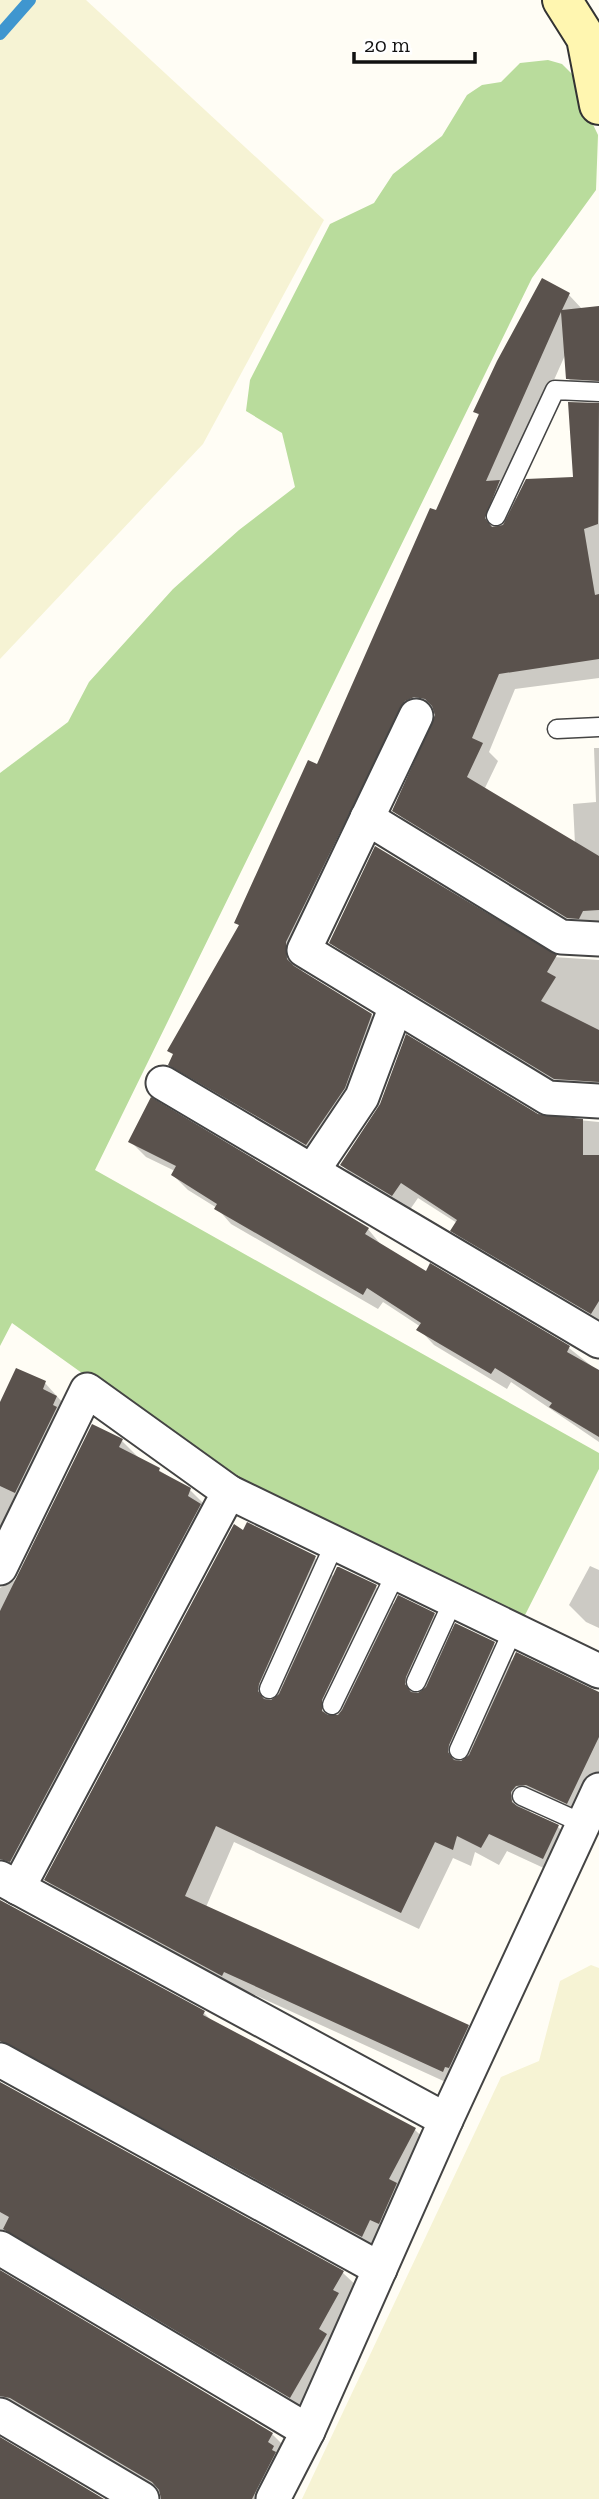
<svg xmlns="http://www.w3.org/2000/svg" width="599" height="2499" viewBox="0 0 599 2499" font-family="'Zilla Slab',serif">
<rect width="100%" height="100%" fill="#fffdf5"/>
<g fill="#f6f3d4">
<path d="M0 0H86L324 220 203 444 0 659Z"/>
<path d="M591 1965 599 1968V2499H302L501 2077 539 2061 560 1981Z"/>
</g>
<path fill="#b9dc9c" d="M548 60 562 64 584 86 587 112 598 135 596 190 532 278 95 1170 599 1453V1469L524 1617 233 1481 12 1323 0 1346V773L68 722 89 682 173 589 239 530 295 487 282 433 246 411 250 380 330 224 374 203 393 174 442 136 467 95 482 85 501 82 520 63Z"/>
<g fill="#0003">
<path d="M569 295 583 310 599 308V396L584 395 568 378 566 353 506 488 518 500 575 479 569 404 599 405V678L515 689 489 752 498 761 484 790 575 844 573 804 596 802 594 748H599V935L585 933 410 826 394 810 435 724V714L422 715 302 959V974L371 1015 388 1032 323 1160 186 1081 170 1065 240 926 236 922 318 766 437 513 480 416 475 412Z"/>
<path d="M331 942 599 960V1097L572 1094 347 958Z"/>
<path d="M152 1100 368 1229 382 1246 426 1273 431 1266 569 1348 599 1372V1442L511 1382 507 1389 434 1345 419 1329 421 1327 383 1302 378 1309 231 1224 217 1208 188 1190 173 1175 175 1171 146 1157 130 1141Z"/>
<path d="M538 1116 599 1122V1324L468 1246 452 1230 457 1223 418 1198 409 1211 358 1181 342 1165Z"/>
<path d="M45 1383 73 1414 0 1574V1406Z"/>
<path d="M122 1441 138 1457 190 1490 206 1506 0 1889V1588L19 1578Z"/>
<path d="M248 1525 315 1558 334 1577 339 1569 376 1587 395 1605 434 1614 453 1633 494 1644 513 1662 599 1695V1796L587 1821 534 1804 529 1813 558 1827 576 1844 561 1876 507 1851 499 1865 475 1852 471 1866 453 1858 419 1929 234 1842 206 1907 468 2026 486 2044 461 2089 242 1989 240 1993 64 1897 46 1880Z"/>
<path d="M590 1566 599 1570V1628L586 1622 569 1605Z"/>
<path d="M0 1902 203 2012 214 2023 415 2130 432 2146 379 2252 0 2067Z"/>
<path d="M0 2084 343 2273 360 2289 307 2413 0 2255Z"/>
<path d="M0 2272 272 2434 289 2451 277 2499H163L159 2492 28 2414 0 2421Z"/>
</g>
<g fill="none" stroke-linecap="round" stroke-linejoin="round">
<path stroke="#3f96cf" stroke-width="12" d="M0 34 30 0"/>
</g>
<g fill="#5a524d">
<path d="M542 278 570 293 562 310 599 306V381L566 379 561 312 486 481 500 480 485 518 492 527 503 525 526 479 573 477 568 402 599 403 598 524 584 529 595 595 599 594V659L499 674 472 738 483 743 467 777 599 856V910L583 911 579 919 567 918 392 811 435 715 432 706 425 699 414 697 405 701 286 942 287 959 294 966 372 1014 345 1088 306 1145 168 1065 173 1054 167 1051 239 925 234 923 308 760 317 764 430 508 436 510 479 414 473 412 497 361Z"/>
<path d="M375 846 557 955 547 972 556 977 541 1001 599 1030V1082L554 1079 329 943Z"/>
<path d="M406 1034 538 1114 583 1119V1155H599V1301L591 1314 450 1231 457 1220 401 1183 392 1196 340 1165 380 1104Z"/>
<path d="M151 1097 369 1228 365 1234 426 1271 430 1263 570 1346 567 1352 599 1370V1437L549 1407 552 1403 495 1368 491 1374 416 1330 421 1323 367 1288 363 1295 214 1209 217 1204 171 1175 176 1166 128 1142Z"/>
<path d="M16 1368 46 1381 43 1389 57 1396 53 1405 57 1407 15 1493 0 1486V1402Z"/>
<path d="M92 1424 123 1439 119 1447 160 1468 159 1471 191 1488 188 1496 201 1504 10 1862 0 1859V1611Z"/>
<path d="M247 1522 316 1556 259 1684 258 1691 264 1699 271 1700 279 1694 337 1567H339L377 1585 322 1700V1711L328 1715H338L342 1710 398 1595 435 1613 406 1677 405 1684 411 1692 418 1693 426 1687 455 1623 495 1642 449 1745 448 1752 454 1760 461 1761 469 1755 516 1652 599 1692V1737L567 1804 526 1785 516 1786 511 1792 512 1802 517 1806 559 1825 543 1859 489 1834 481 1848 457 1836 453 1850 435 1842 401 1913 216 1826 185 1896 469 2025 449 2068 445 2067 443 2072 224 1972 222 1976 44 1880 234 1524 243 1530Z"/>
<path d="M0 1900 205 2011 203 2015 416 2128 389 2179 397 2183 379 2224 370 2220 362 2237 0 2041Z"/>
<path d="M0 2082 344 2271 333 2290 339 2293 319 2329 327 2334 290 2398 3 2229 9 2217 0 2212Z"/>
<path d="M0 2270 273 2433 268 2442 274 2446 272 2450 276 2452 252 2499H161L159 2490 152 2482 10 2398 0 2396Z"/>
<path d="M0 2437 104 2499H0Z"/>
</g>
<g fill="none" stroke-linecap="round" stroke-linejoin="round">
<defs>
<g id="lane">
<path d="M496 516 555 390 599 392"/>
<path d="M557 729 599 727"/>
<path d="M416 1682 453 1601"/>
<path d="M269 1689 335 1543"/>
<path d="M332 1705 396 1573"/>
<path d="M459 1750 513 1630"/>
<path d="M522 1796 584 1824"/>
</g>
<g id="street">
<path d="M416 716 304 950 548 1098 599 1101"/>
<path d="M367 818 561 937 599 939"/>
<path d="M163 1083 599 1341"/>
<path d="M313 1170 362 1097 396 1006"/>
<path d="M229 1492 599 1671"/>
<path d="M0 1568 87 1390 229 1492 18 1888"/>
<path d="M0 1878 446 2120"/>
<path d="M0 2060 380 2269"/>
<path d="M0 2248 308 2431"/>
<path d="M0 2415 142 2499"/>
<path d="M273 2499 308 2431 446 2120 599 1790"/>
</g>
<path id="secondary" d="M562 0 586 38 599 105"/>
</defs>
<use href="#lane" stroke="#444" stroke-width="21"/>
<use href="#street" stroke="#444" stroke-width="37"/>
<use href="#secondary" stroke="#333" stroke-width="42"/>
<use href="#lane" stroke="#fff" stroke-width="18"/>
<use href="#street" stroke="#fff" stroke-width="33"/>
<use href="#secondary" stroke="#fff6b0" stroke-width="38"/>
</g>
<path d="M354 52v10h121v-10" fill="none" stroke="#111111" stroke-width="3.5"/>
<text x="364" y="52" font-size="21" fill="#111111" stroke="#ffffff" stroke-width="5" paint-order="stroke">20 m</text>
</svg>
